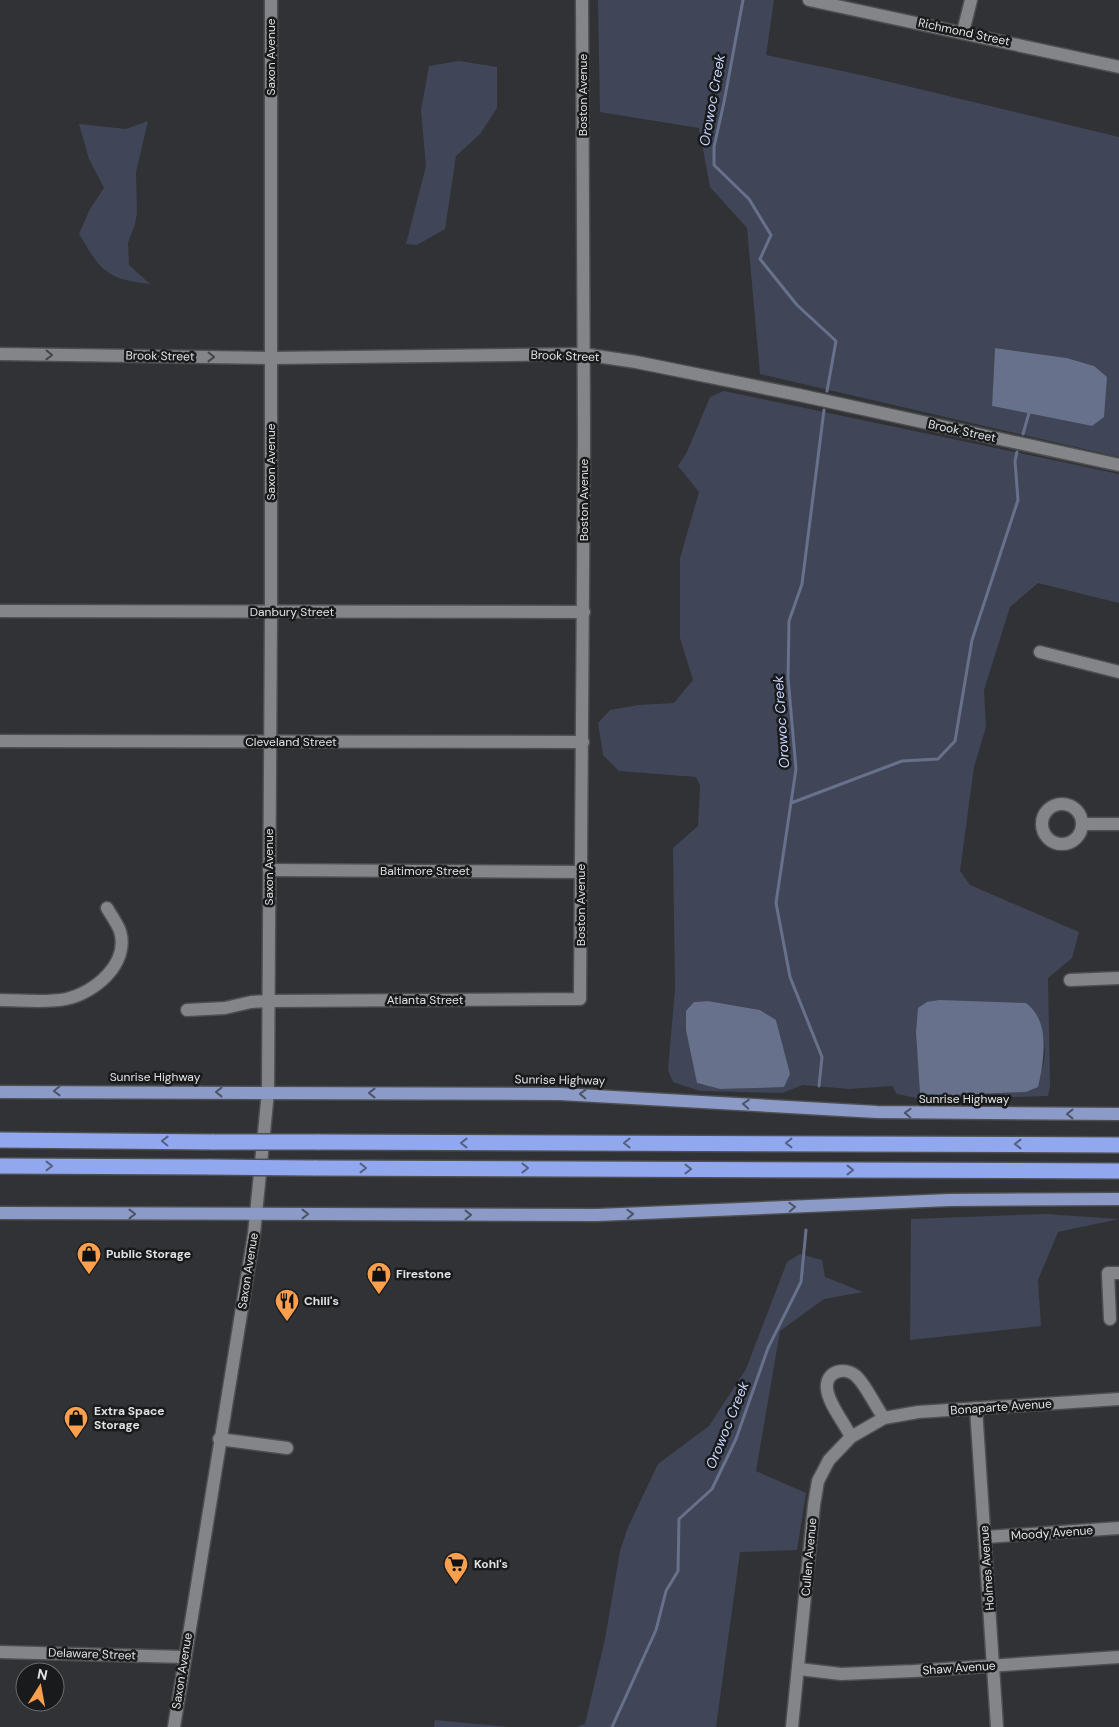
<svg xmlns="http://www.w3.org/2000/svg" width="1119" height="1727" viewBox="0 0 1119 1727" font-family="'DM Sans',sans-serif">
<rect width="100%" height="100%" fill="#313235"/>
<g fill="#404657" fill-rule="evenodd">
<path d="M598 0H774L766 55 861 75 1119 137V457L760 374 747 228 710 187 699 128 600 112ZM995 348 1067 358 1094 366 1092 426 992 406Z"/>
<path d="M459 61 497 67V108L480 134 456 156 445 229 417 245 406 244 426 166 421 110 429 66Z"/>
<path d="M148 121 136 172 137 213 135 224 128 243 129 265 150 284C106 279 101 271 79 234L90 209 104 188 89 159 79 124 126 129Z"/>
<path d="M724 391 1119 474V603L1038 583 1010 607 984 690 986 727 974 767 960 871 970 885 1079 932 1072 958 1048 978 1050 1086 1048 1096 926 1100 897 1094 892 1086 849 1089 803 1085 782 1093 700 1091 673 1082 668 1070 675 989 673 848 698 826 700 786 696 777 619 771 603 755 598 723 610 710 638 705 674 703 693 680 680 638V558L699 492 678 466 687 452 710 397ZM708 1001 760 1010 776 1020 783 1050 784 1086 720 1089 697 1083 694 1002ZM1025 1003C1040 1014 1049 1047 1043 1065 1040 1074 1031 1083 1026 1092L932 1096 920 1093 1021 1004Z"/>
<path d="M1045 1214 1119 1219 1058 1232 1038 1280 1041 1326 910 1340 911 1219Z"/>
<path d="M800 1254 822 1260 825 1277 863 1292 824 1299 780 1331 756 1471 806 1493 797 1550 740 1552 716 1727H576L585 1724 605 1639 620 1551 628 1527 658 1464 709 1426 746 1369 787 1262Z"/>
<path d="M435 1720 511 1727H434Z"/>
</g>
<g fill="#68718b">
<path d="M995 348 1067 358 1094 366 1107 377 1104 417 1092 426 992 406Z"/>
<path d="M939 1000 1026 1003C1051 1022 1044 1060 1038 1087L1026 1092 932 1096 920 1093 916 1032 918 1008 927 1002Z"/>
<path d="M708 1001 760 1010 776 1020 790 1074 784 1087 720 1089 697 1083 686 1030V1011L694 1002Z"/>
</g>
<g fill="none" stroke-linecap="round" stroke-linejoin="round">
<g stroke="#68718b" stroke-width="3">
<path d="M743 0 724 102 714 147V165L749 199 771 235 760 259 797 305 836 341 827 391"/>
<path d="M1023 434 1029 413"/>
<path d="M791 803 902 761 938 759 955 741 972 640 1018 500 1015 461 1017 452"/>
<path d="M819 1086 822 1057 790 977 776 903 796 769 788 678 789 621 802 584 824 410"/>
<path d="M612 1727 656 1630 666 1591 678 1571 679 1519 712 1489 736 1439 768 1348 801 1282 806 1230"/>
</g>
<defs>
<g id="minor">
<path d="M809 0 1119 67"/>
<path d="M963 32 971 0"/>
<path d="M0 354 271 358 583 354 636 362 799 395 1119 465"/>
<path d="M0 611 584 612"/>
<path d="M1040 652 1119 672"/>
<path d="M0 741 583 742"/>
<circle cx="1062" cy="824" r="20"/>
<path d="M1083 824H1119"/>
<path d="M269 870 581 872"/>
<path d="M1070 980 1119 978"/>
<path d="M0 1000C19 1000 47 1003 66 999 94 993 130 964 120 931 117 923 111 915 107 908"/>
<path d="M187 1010 225 1008 251 1002 270 1001 580 999 584 439 582 0"/>
<path d="M1110 1319 1108 1273H1119"/>
<path d="M976 1408 997 1727"/>
<path d="M851 1437C844 1422 829 1405 827 1389 825 1371 845 1366 856 1376 866 1385 875 1406 884 1418"/>
<path d="M219 1439 287 1448"/>
<path d="M986 1537 1119 1528"/>
<path d="M0 1652 185 1657"/>
<path d="M799 1669 841 1674 914 1671 1119 1657"/>
<path d="M174 1727 254 1234 268 1092 271 612V0"/>
<path d="M792 1727 814 1505 818 1481 829 1460 851 1437 884 1418 918 1412 1119 1399"/>
</g>
<g id="major">
<path d="M0 1092 560 1094 877 1112 1119 1114"/>
<path d="M0 1213 597 1215 949 1200 1119 1199"/>
</g>
<g id="highway">
<path d="M0 1140 214 1142"/>
<path d="M317 1142 1119 1145"/>
<path d="M0 1166 211 1167"/>
<path d="M314 1168 1119 1171"/>
</g>
</defs>
<use href="#minor" stroke="#4d4e50" stroke-width="15"/>
<use href="#major" stroke="#4d4e50" stroke-width="15"/>
<use href="#highway" stroke="#4d4e50" stroke-width="18"/>
<use href="#minor" stroke="#838589" stroke-width="12"/>
<use href="#major" stroke="#8b9ac6" stroke-width="12"/>
<use href="#highway" stroke="#91a8ee" stroke-width="15"/>
<defs>
<g id="highway-bridge">
<path d="M214 1142H317"/>
<path d="M211 1167 314 1168"/>
</g>
</defs>
<use href="#highway-bridge" stroke="#4d4e50" stroke-width="18" stroke-linecap="butt"/>
<use href="#highway-bridge" stroke="#91a8ee" stroke-width="15"/>
</g>
<defs><path id="oneway-chevron" d="M-2-3.5L2.5 0L-2 3.5" fill="none" stroke-width="1.6" stroke-linecap="round" stroke-linejoin="round" transform="scale(1.25)"/></defs>
<g stroke="#434547">
<use href="#oneway-chevron" transform="translate(49 355) rotate(1)"/>
<use href="#oneway-chevron" transform="translate(211 357) rotate(1)"/>
</g>
<g stroke="#4c5468">
<use href="#oneway-chevron" transform="translate(57 1091) rotate(179)"/>
<use href="#oneway-chevron" transform="translate(219 1092) rotate(-180)"/>
<use href="#oneway-chevron" transform="translate(372 1093) rotate(-180)"/>
<use href="#oneway-chevron" transform="translate(583 1094) rotate(-178)"/>
<use href="#oneway-chevron" transform="translate(746 1104) rotate(-176)"/>
<use href="#oneway-chevron" transform="translate(908 1113) rotate(-178)"/>
<use href="#oneway-chevron" transform="translate(1070 1114) rotate(180)"/>
<use href="#oneway-chevron" transform="translate(792 1207) rotate(-3)"/>
<use href="#oneway-chevron" transform="translate(132 1214)"/>
<use href="#oneway-chevron" transform="translate(305 1214)"/>
<use href="#oneway-chevron" transform="translate(630 1214) rotate(-2)"/>
<use href="#oneway-chevron" transform="translate(468 1215)"/>
</g>
<g stroke="#556184">
<use href="#oneway-chevron" transform="translate(165 1141) rotate(-179)"/>
<use href="#oneway-chevron" transform="translate(464 1143) rotate(-180)"/>
<use href="#oneway-chevron" transform="translate(627 1143) rotate(-180)"/>
<use href="#oneway-chevron" transform="translate(789 1143) rotate(-180)"/>
<use href="#oneway-chevron" transform="translate(1018 1144) rotate(-180)"/>
<use href="#oneway-chevron" transform="translate(49 1166)"/>
<use href="#oneway-chevron" transform="translate(363 1168)"/>
<use href="#oneway-chevron" transform="translate(525 1168)"/>
<use href="#oneway-chevron" transform="translate(688 1169)"/>
<use href="#oneway-chevron" transform="translate(850 1170)"/>
</g>
<defs>
<symbol id="shop-pin" viewBox="-11 -11 22 30"><path d="M0 17L-7.5 6A9.5 9.5 0 1 1 7.5 6Z" fill="#f99f4d" stroke="#191a1b"/><path d="M-5-2.5h2.3a2.7 3.5 0 0 1 5.4 0H5L5.5 6h-11ZM-1.5-2.5h3a1.5 2.3 0 0 0-3 0Z" fill="#111"/></symbol>
<symbol id="restaurant-pin" viewBox="-11 -11 22 30"><path d="M0 17L-7.5 6A9.5 9.5 0 1 1 7.5 6Z" fill="#f99f4d" stroke="#191a1b"/><path d="M-5-6h1v4h1v-4h1v4h1v-4h1v5L-1.5 .5V6h-2V.5L-5-1ZM5-6V6H3V1.5H1.5Q1.5-4 5-6Z" fill="#111"/></symbol>
<symbol id="supermarket-pin" viewBox="-11 -11 22 30"><path d="M0 17L-7.5 6A9.5 9.5 0 1 1 7.5 6Z" fill="#f99f4d" stroke="#191a1b"/><path d="M-6-5.5h2.5l.6 2H6L4.5 2H-2.5L-4.4-4H-6ZM-1.5 3.2a1.3 1.3 0 1 0 .1 0ZM3 3.2a1.3 1.3 0 1 0 .1 0Z" fill="#111"/></symbol>
</defs>
<g fill-rule="evenodd">
<use href="#shop-pin" x="75" y="1240" width="28" height="38"/>
<use href="#shop-pin" x="365" y="1260" width="28" height="38"/>
<use href="#restaurant-pin" x="273" y="1287" width="28" height="38"/>
<use href="#shop-pin" x="62" y="1404" width="28" height="38"/>
<use href="#supermarket-pin" x="442" y="1550" width="28" height="38"/>
</g>
<g text-anchor="middle" dominant-baseline="central" stroke-width="5" stroke-linejoin="round" paint-order="stroke">
<g font-size="12" fill="#e0e1e3" stroke="#191a1b">
<text transform="translate(964 32) rotate(12)">Richmond Street</text>
<text transform="translate(271 57) rotate(-90)">Saxon Avenue</text>
<text transform="translate(583 95) rotate(-90)">Boston Avenue</text>
<text transform="translate(160 356) rotate(1)">Brook Street</text>
<text transform="translate(565 356) rotate(2)">Brook Street</text>
<text transform="translate(962 431) rotate(12)">Brook Street</text>
<text transform="translate(271 462) rotate(-90)">Saxon Avenue</text>
<text transform="translate(584 500) rotate(-90)">Boston Avenue</text>
<text x="292" y="612">Danbury Street</text>
<text x="291" y="742">Cleveland Street</text>
<text transform="translate(269 867) rotate(-90)">Saxon Avenue</text>
<text x="425" y="871">Baltimore Street</text>
<text transform="translate(581 905) rotate(-90)">Boston Avenue</text>
<text x="425" y="1000">Atlanta Street</text>
<text x="155" y="1077">Sunrise Highway</text>
<text transform="translate(560 1080) rotate(1)">Sunrise Highway</text>
<text x="964" y="1099">Sunrise Highway</text>
<text transform="translate(248 1271) rotate(-81)">Saxon Avenue</text>
<text transform="translate(1001 1407) rotate(-4)">Bonaparte Avenue</text>
<text transform="translate(1052 1533) rotate(-4)">Moody Avenue</text>
<text transform="translate(809 1557) rotate(-85)">Cullen Avenue</text>
<text transform="translate(987 1568) rotate(-94)">Holmes Avenue</text>
<text transform="translate(92 1654) rotate(2)">Delaware Street</text>
<text transform="translate(959 1668) rotate(-4)">Shaw Avenue</text>
<text transform="translate(182 1671) rotate(-81)">Saxon Avenue</text>
</g>
<g font-size="12" font-weight="bold" fill="#e0e1e3" stroke="#191a1b" text-anchor="start">
<text x="106" y="1254">Public Storage</text>
<text x="396" y="1274">Firestone</text>
<text x="304" y="1301">Chili's</text>
<text x="94" y="1411">Extra Space<tspan x="94" dy="14">Storage</tspan></text>
<text x="474" y="1564">Kohl's</text>
</g>
<g font-size="14" font-style="italic" fill="#c7d5fd" stroke="#191a1b">
<text transform="translate(712 100) rotate(-80)">Orowoc Creek</text>
<text transform="translate(781 722) rotate(-94)">Orowoc Creek</text>
<text transform="translate(727 1425) rotate(-68)">Orowoc Creek</text>
</g>
</g>
<g transform="translate(40 1687) rotate(11)"><circle r="24" fill="#191a1b" stroke="#696a6b"/>
<path d="M0-4L9 19L0 12L-9 19Z" fill="#f99f4d"/>
<text y="-8" font-size="14" font-weight="bold" text-anchor="middle" fill="#e0e1e3">N</text>
</g>
</svg>
